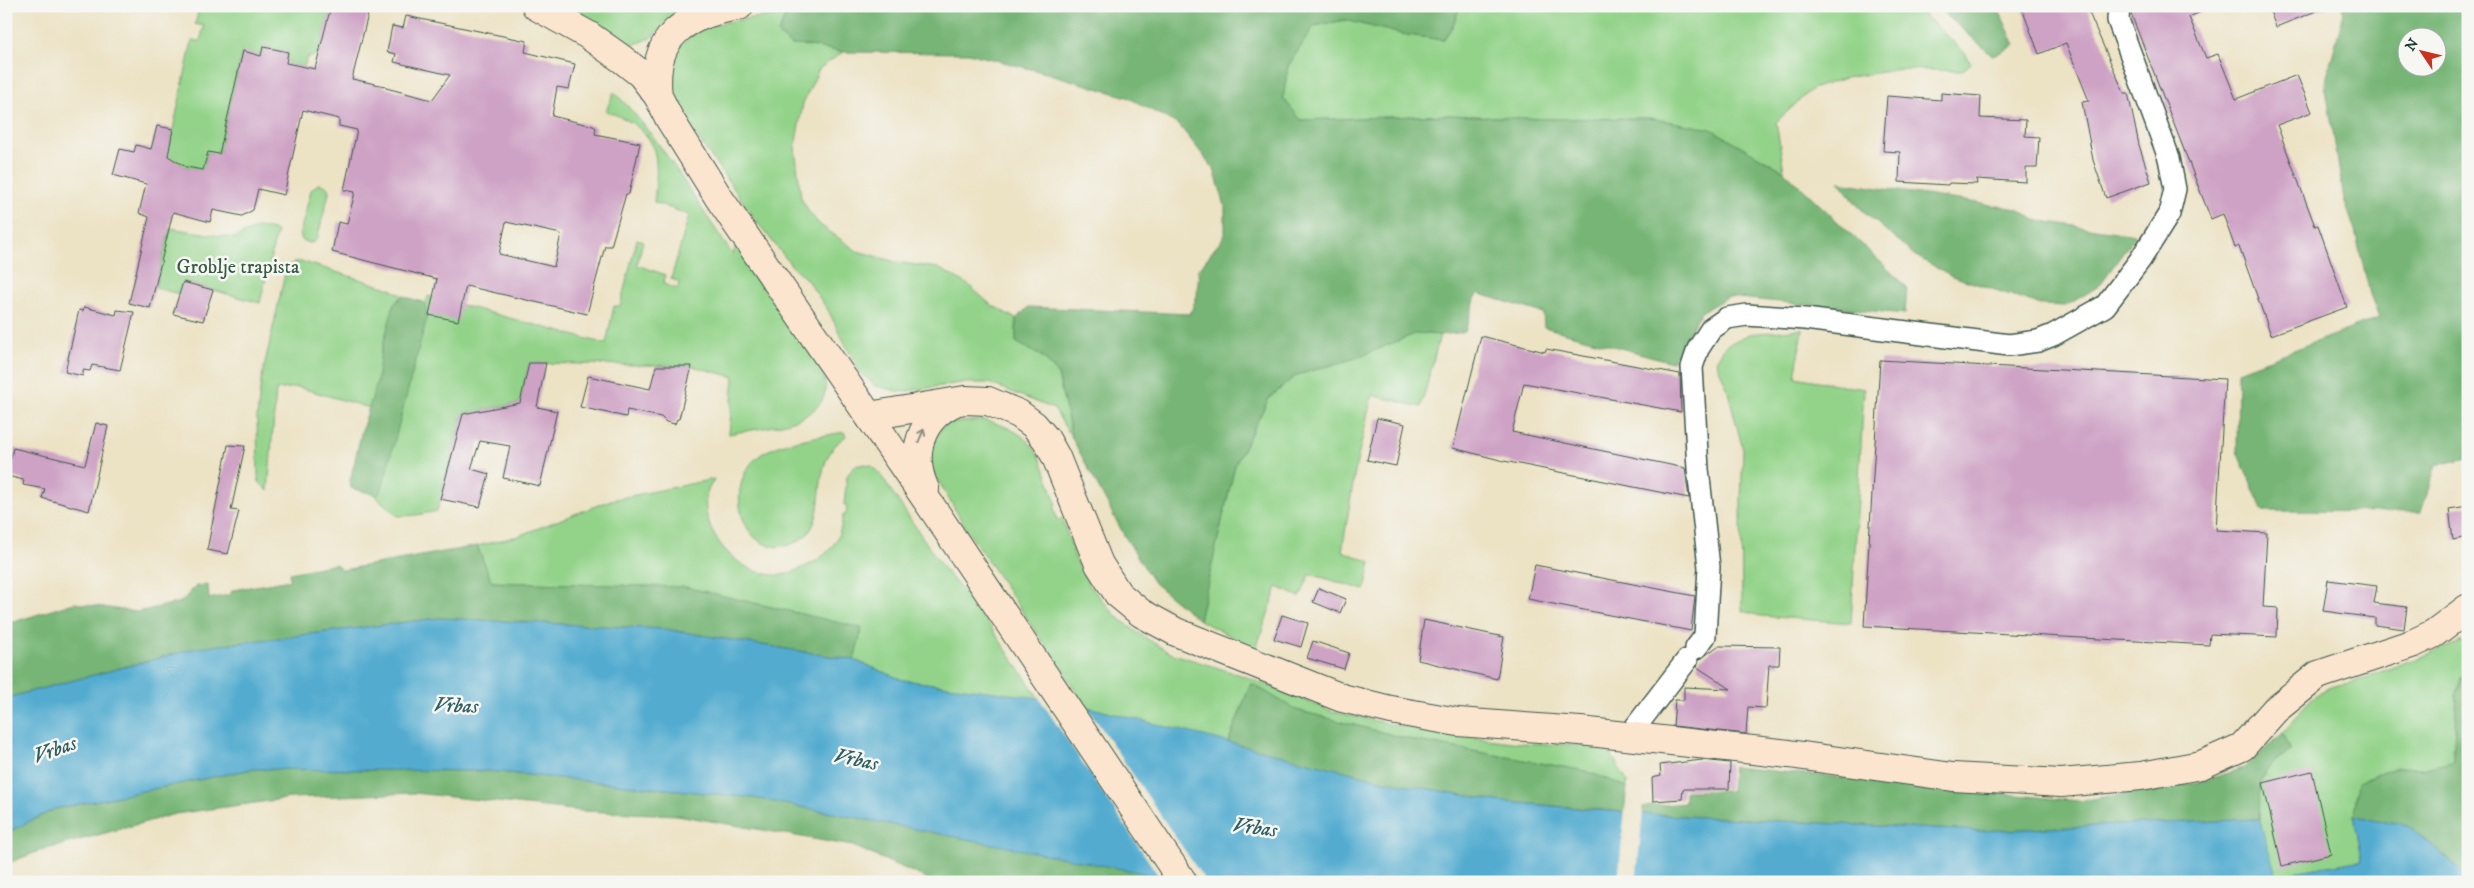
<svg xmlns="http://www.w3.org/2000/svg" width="2474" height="888" viewBox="0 0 2474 888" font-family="'IM FELL DW Pica',serif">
<rect width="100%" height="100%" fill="#f6f6f2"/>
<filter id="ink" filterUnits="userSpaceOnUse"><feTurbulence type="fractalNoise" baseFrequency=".02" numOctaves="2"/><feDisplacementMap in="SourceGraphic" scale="10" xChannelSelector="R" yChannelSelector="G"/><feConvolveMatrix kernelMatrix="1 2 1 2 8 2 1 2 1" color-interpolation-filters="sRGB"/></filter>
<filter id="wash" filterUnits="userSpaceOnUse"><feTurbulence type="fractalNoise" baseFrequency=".0096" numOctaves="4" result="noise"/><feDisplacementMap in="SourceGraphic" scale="20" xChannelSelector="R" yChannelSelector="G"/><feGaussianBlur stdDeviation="1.12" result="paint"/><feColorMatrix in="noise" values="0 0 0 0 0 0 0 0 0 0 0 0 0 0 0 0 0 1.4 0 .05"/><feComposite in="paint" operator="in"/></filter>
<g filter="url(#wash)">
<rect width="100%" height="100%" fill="#ece2c4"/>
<g fill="#93d389" stroke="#59885e">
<path d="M200 6H331L319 54 307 58 304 67 289 64 287 60 288 52 264 47 261 54 258 56 242 52 219 154 208 152 203 170 186 167 176 161 155 157 169 148 192 41H200L204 26 195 24Z"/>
<path d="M566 6H687L649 39 632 45Z"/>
<path d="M1460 6H1915L1965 53 1971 63 1962 71 1901 69 1845 78 1812 89 1776 122 1784 171 1711 129 1649 118 1550 119 1448 115 1301 120 1283 98 1288 66 1314 26 1345 20 1402 34 1443 40 1453 26Z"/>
<path d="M786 15 778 34 790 45 811 46 843 52 819 69 803 103 795 147 801 198 809 212 820 225 857 251 896 262 938 268 966 283 990 304 1016 319V342L1043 357 1058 375 1072 438 1054 409 989 383H960L902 392 875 386 859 371 828 310 807 280 792 266 758 223 676 107C649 23 726 20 786 15Z"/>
<path d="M614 92C662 139 694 200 733 255L738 238 823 374C840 424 761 427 729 434L734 377 692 366 529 363 520 403 463 414 437 511 417 515 398 516 376 497 428 296 606 344 614 306H620L637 239 643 241 637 265 666 275 663 284 678 289 679 282 671 279 689 215 654 202C660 151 658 130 606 111Z"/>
<path d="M318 184C325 184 329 187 329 193L317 239 314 242 308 243 302 240 300 233 311 190Z"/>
<path d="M259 227 277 231 260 303 184 282 180 294 155 288 170 228 234 238Z"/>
<path d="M295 262H304L391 289 403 296 398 299 381 352 377 382 370 408 297 387 276 390 268 491 259 482 258 476 257 417 261 381 284 278 288 266Z"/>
<path d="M1803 329 1795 377 1864 389 1851 623 1761 616 1742 611 1741 500 1743 450 1727 388 1716 361 1725 346 1749 334Z"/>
<path d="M1417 333 1440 335 1421 407 1372 395 1356 466 1342 551 1371 562 1365 590 1310 574 1300 597 1277 587 1256 649 1199 620 1235 465 1269 398 1297 375 1356 358Z"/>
<path d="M983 420C1037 432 1040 456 1056 503L1054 509 1058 521 1062 518 1076 560 1090 586 1116 616 1138 633 1170 653 1244 676 1334 712 1419 730 1519 743 1594 746 1611 754 1627 781V787L1586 771 1416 741 1296 710 1251 683 1228 743 1087 707 967 530 931 468 932 441 942 428 950 423Z"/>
<path d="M844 432 846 436C804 464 834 519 800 540 744 573 713 476 769 450 791 439 820 437 844 432Z"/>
<path d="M865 464 872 466 880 474 943 568 979 610 1039 698 903 680 854 660 861 628 685 587 492 582 477 546 518 536 611 500 714 479C712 484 707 490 706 496 701 534 737 573 774 575 784 576 795 571 804 567 819 561 833 550 839 534 841 528 842 521 843 515H846L847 505H844L847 476 854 466Z"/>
<path d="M2468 639V658L2457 693 2453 762 2424 768 2397 767 2359 782 2354 816 2363 860 2276 875C2267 847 2252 809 2260 780 2263 767 2281 757 2291 751L2283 733C2306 705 2313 687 2351 683Z"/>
</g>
<g fill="#76b575" stroke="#4a7954" fill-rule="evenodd">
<path d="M898 6H1460L1453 26 1443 40 1402 34 1345 20 1314 26 1288 66 1283 98 1301 120 1448 115 1550 119 1649 118 1711 129 1784 171 1907 287 1905 314 1728 297 1701 312 1672 362 1544 327 1543 313 1477 293 1465 332 1440 335 1417 333 1356 358 1297 375 1269 398 1235 465 1199 620 1154 583 1124 535 1072 438 1058 374 1043 357 1016 342V319L1028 307 1190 314 1197 296 1199 269 1225 235V206L1214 169 1179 125 1127 97 1050 74 968 53 843 52 811 46 790 45 778 34 786 15Z"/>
<path d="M1936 6H1997L2015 45 1993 56Z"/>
<path d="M2342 6H2468V458L2436 465 2421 512 2263 511 2237 452 2238 371 2379 318 2370 294 2355 231 2344 199 2325 83 2344 13ZM2406 38H2436V68H2406Z"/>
<path d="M1839 182 2018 209 2035 220 2136 235 2099 286 2066 306 2042 305 1952 276 1914 255 1859 207Z"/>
<path d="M403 296 425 303 427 317 382 489 376 497 373 494 351 488 350 481 362 430 377 382 381 352 394 304Z"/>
<path d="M477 546 492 582 685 587 862 628 854 660 664 629 439 618 197 648 6 698 7 624 74 603 137 612 181 602 196 586 208 585 209 599 229 595 233 590 290 580 289 573 336 564 342 570Z"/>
<path d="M2468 658V877L2409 825 2354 816 2358 782 2397 767 2424 768 2453 762 2457 693Z"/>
<path d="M1251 683 1296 710 1416 741 1586 771 1627 787 1624 812 1497 801 1385 781 1228 743Z"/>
<path d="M2283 733 2291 751C2256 770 2260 783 2259 819L1978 831 1643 814V807L1685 803V791H1731L1733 767 2079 801 2195 783 2244 768Z"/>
<path d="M252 769 488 771 754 798 1158 875 1162 882H935L853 846 677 815 582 811 414 793 291 798 175 814 39 851 6 864V833L55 809Z"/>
</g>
<path fill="#53acd0" stroke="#397482" d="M439 618 664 629 854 660 903 680 1039 698 1087 707 1385 781 1497 801 1643 814 1978 831 2259 819 2276 875 2362 860 2354 816 2409 825 2468 877V882H1189L754 798 488 771 252 769 55 809 6 833V698L197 648Z"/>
<g fill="#ece2c4">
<path d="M1037 695 1085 704 1206 882H1178L1160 878Z"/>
<path d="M1625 809 1643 811 1636 882H1618Z"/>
</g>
<g id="blocks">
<g fill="#cea2c5" fill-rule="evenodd">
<path d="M331 6H370L352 79 385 86 386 88 432 100 450 75 394 62 396 54 387 52 392 26 403 28 406 16 527 41 525 52 575 64 569 89 557 87 552 116 593 126 596 128 595 134 640 143 629 194H626L611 246H605L587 314 466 286 458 321 429 315 437 279 332 252 338 222 347 224 355 192 344 190 357 130 339 126V119L303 110 284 195 258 189 253 210 242 216 213 210 210 222 173 212 150 308 129 303 149 217 139 213 146 184 113 175 120 149 134 152 136 145 151 149 157 126 173 129 168 156 186 167 203 170 208 152 219 154 243 51 261 56 263 47 274 49 288 52 286 63 315 69ZM506 222 561 234 554 267 499 254Z"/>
<path d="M2021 6H2086L2124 93H2128L2139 145 2151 182 2106 198 2093 160 2082 102 2089 101 2066 43 2039 54Z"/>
<path d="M2131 6H2214L2189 17 2206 58 2218 54 2236 99 2297 75 2312 112 2277 125 2315 226 2318 225 2347 307 2271 335 2239 246 2235 248 2223 214 2211 219 2131 14Z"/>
<path d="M2268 6H2326V7L2276 27Z"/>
<path d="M1941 93 1981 96 1980 118 2026 120 2025 136 2039 137 2037 168H2026V182L1976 179 1977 184 1949 183 1948 185 1899 182 1900 152 1883 151 1887 96 1941 100Z"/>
<path d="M183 282 213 290 203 321 173 314Z"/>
<path d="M84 307 116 315 117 310 134 312 120 370 92 365 90 371 83 370V376L65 372 79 310 83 311Z"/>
<path d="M1481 336 1545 352 1546 349 1680 374 1681 412 1524 383 1512 432 1685 468 1689 498 1504 461 1453 448Z"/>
<path d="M1880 360 2225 379 2216 530 2267 533 2263 607 2278 608 2277 637 2210 634 2209 645 1864 626Z"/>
<path d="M529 363H546L537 407 557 411 540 486 503 478 510 446 480 441 471 469 489 474 480 507 440 499 463 414 520 403Z"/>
<path d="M656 366H692L679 419H677L675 424 666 422 661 417 627 410 626 417 580 407 588 376 650 389Z"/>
<path d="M1377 418 1405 424 1396 466 1367 460Z"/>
<path d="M96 423 108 426 89 511 42 498 45 489 23 485 24 480 7 476 13 448 85 465Z"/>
<path d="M228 445 245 446 231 510 239 511 228 554 207 550Z"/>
<path d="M2468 506V537L2453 540 2449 509Z"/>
<path d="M1535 565 1695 596 1691 631 1528 599Z"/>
<path d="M2328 580 2377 586 2374 603 2407 607 2404 629 2375 625V618L2323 611Z"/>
<path d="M1319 588 1346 599 1340 613 1313 602Z"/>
<path d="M1282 615 1308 623 1301 647 1274 639Z"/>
<path d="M1424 620 1504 637 1497 679 1418 660Z"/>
<path d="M1313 641 1349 653 1344 669 1307 658Z"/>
<path d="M1718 646 1780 647 1779 665H1769L1766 708 1748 707 1746 734 1673 726 1675 700H1684V687L1731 689 1697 667 1699 660Z"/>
<path d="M1702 760 1730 763 1729 789H1683L1682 799 1653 801 1652 778 1661 776 1660 765Z"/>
<path d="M2312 771 2331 854 2282 866 2263 783Z"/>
</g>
</g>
</g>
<g filter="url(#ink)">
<use href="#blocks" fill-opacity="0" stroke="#3e564a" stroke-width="1"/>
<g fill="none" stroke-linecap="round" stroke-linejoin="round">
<defs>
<g id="street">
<path d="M1696 648 1705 636 1709 567 1698 469 1692 367 1698 349 1711 329 1727 318 1747 315 1805 319 2009 345 2038 341 2053 335 2105 306 2140 260 2169 214 2175 189 2169 158 2118 20 2119 6"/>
<path d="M1627 738 1687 660"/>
</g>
<g id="secondary">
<path d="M536 6 588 35 622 59 641 74 658 96 669 118 719 198 937 515 1183 882"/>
<path d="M658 96C651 36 684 15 739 6"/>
<path d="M869 416 965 400 988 401 1019 414 1034 425 1046 439 1056 457 1099 564 1118 594 1141 613 1176 632 1342 698 1391 710 1458 722 1580 731 1789 754 1953 777 2061 783 2141 776 2201 765 2242 747 2275 710 2318 675 2414 643 2433 634 2468 608"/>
<path d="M925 489C909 454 920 418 955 402"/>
</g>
</defs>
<use href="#street" stroke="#3e564a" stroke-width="24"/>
<use href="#secondary" stroke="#3e564a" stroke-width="30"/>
<use href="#street" stroke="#fff" stroke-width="21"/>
<use href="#secondary" stroke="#fce5cf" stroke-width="28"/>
</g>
<defs><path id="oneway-shaft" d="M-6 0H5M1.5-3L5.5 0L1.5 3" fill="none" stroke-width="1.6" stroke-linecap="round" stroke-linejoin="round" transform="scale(1.25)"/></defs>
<use stroke="#8e9182" href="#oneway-shaft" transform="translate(921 436) rotate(-67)"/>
</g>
<g text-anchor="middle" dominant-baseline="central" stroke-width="5" stroke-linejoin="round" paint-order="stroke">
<g font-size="20" fill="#365b45" stroke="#f6f6f2">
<text x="238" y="267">Groblje trapista</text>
</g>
<g font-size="21" font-style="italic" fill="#2f5e63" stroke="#f6f6f2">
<text transform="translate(456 706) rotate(2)">Vrbas</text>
<text transform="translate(55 750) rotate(-20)">Vrbas</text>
<text transform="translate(856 760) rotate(11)">Vrbas</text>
<text transform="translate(1255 828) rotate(7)">Vrbas</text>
</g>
</g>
<rect width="2474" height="888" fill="none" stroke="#f6f6f2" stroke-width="25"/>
<g transform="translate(2422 52) rotate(305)"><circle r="24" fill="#f6f6f2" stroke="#a0aca6"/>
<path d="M0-4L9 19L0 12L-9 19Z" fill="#c8321e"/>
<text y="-8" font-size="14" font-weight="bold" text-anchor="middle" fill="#1f3d34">N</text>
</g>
</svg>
